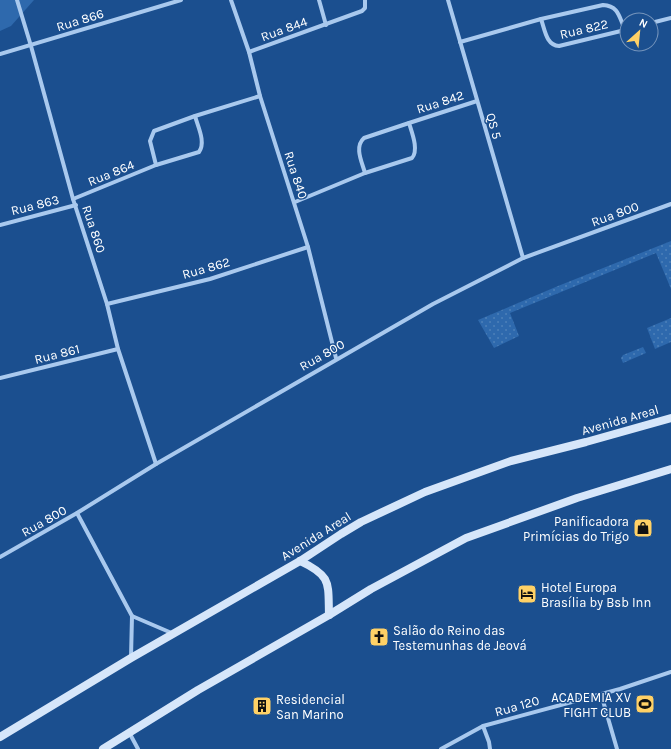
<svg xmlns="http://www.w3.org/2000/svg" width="671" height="749" viewBox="0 0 671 749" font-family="Karla,sans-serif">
<defs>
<pattern id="grass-dots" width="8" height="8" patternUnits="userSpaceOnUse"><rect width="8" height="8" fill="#2e69ad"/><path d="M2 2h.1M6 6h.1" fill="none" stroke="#4d80b9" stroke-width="1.8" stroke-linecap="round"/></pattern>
</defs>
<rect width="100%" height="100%" fill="#1b4f8f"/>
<g fill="url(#grass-dots)">
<path d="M671 241V289L656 253 510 313 519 336 494 348 478 320 558 286Z"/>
<path d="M671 318V342L655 349 647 328Z"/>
<path d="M643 347 646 353 623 363 621 358 623 355Z"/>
</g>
<path fill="#2e69ad" d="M0 0H34L11 26 0 31Z"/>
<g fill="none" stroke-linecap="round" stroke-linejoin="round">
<g stroke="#a9c9ee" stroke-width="4">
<path d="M17 0 31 46 73 199 107 304 118 349 156 464"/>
<path d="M231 0 249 52 260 96 308 247 336 358"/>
<path d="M319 0 326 25"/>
<path d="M448 0 523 258"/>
<path d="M541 19C545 30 546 45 559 46L625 30"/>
<path d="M651 23 671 18"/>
<path d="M460 42 541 19 603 5C619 6 619 17 625 30H627"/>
<path d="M249 52 362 11 365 8V0"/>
<path d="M0 54 181 0"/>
<path d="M156 165 199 152C206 142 198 127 195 116"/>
<path d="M365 173C362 162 354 147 364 138L409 123"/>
<path d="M73 199 156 165 150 141 154 131 195 116 260 96"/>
<path d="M295 202 365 173 412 158C419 150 412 133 409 123L477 101"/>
<path d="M0 225 76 205"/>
<path d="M107 304 210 279 308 247"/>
<path d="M0 378 118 349"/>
<path d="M77 513 132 616 131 657"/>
<path d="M0 557 77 513 156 464 433 304 523 258 671 204"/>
<path d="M132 616 174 634"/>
<path d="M601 694 617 749"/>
<path d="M483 726 489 742 490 749"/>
<path d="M130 734 138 749"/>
<path d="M441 749 483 726 620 689 671 672"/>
</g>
<g stroke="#d6e6fa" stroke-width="8">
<path d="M300 561C332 576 328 583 329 615"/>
<path d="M0 737 131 658 300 561 341 534 361 522 425 492 511 461 586 442 671 418"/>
<path d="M103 749 198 690 329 615 371 589 466 538 577 498 671 469"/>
</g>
</g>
<defs>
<symbol id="shop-square" viewBox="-11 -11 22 22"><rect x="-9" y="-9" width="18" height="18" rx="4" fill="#ffd166" stroke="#1b4f8f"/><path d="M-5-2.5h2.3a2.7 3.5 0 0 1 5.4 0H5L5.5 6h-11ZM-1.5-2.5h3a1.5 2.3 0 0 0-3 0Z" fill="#111"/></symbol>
<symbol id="hotel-square" viewBox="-11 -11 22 22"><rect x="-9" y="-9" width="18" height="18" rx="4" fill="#ffd166" stroke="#1b4f8f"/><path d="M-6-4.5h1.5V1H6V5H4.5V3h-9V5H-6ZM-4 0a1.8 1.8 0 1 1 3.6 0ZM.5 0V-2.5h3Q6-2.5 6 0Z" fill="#111"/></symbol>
<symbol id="church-square" viewBox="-11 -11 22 22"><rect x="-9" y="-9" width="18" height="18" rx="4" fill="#ffd166" stroke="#1b4f8f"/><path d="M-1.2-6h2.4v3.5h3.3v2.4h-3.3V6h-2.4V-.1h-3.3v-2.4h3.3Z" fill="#111"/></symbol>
<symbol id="stadium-square" viewBox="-11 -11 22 22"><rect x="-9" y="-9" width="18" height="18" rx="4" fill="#ffd166" stroke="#1b4f8f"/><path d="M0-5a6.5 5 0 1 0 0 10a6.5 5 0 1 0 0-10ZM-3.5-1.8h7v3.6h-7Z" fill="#111"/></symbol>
<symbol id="building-square" viewBox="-11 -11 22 22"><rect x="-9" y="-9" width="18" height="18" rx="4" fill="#ffd166" stroke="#1b4f8f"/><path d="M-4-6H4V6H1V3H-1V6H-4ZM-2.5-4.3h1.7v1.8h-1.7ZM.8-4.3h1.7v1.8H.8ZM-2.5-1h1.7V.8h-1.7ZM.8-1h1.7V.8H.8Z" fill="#111"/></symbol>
</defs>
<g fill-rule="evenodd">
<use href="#shop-square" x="632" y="517" width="22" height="22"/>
<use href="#hotel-square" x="516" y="583" width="22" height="22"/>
<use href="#church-square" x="368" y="626" width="22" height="22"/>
<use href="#stadium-square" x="634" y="693" width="22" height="22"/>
<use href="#building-square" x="251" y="695" width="22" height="22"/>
</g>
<g text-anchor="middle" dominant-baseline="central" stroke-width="3" stroke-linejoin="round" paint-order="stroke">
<g font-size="13" fill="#fff" stroke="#1b4f8f">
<text transform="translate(80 20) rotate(-17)">Rua 866</text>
<text transform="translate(284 29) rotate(-20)">Rua 844</text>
<text transform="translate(584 29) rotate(-13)">Rua 822</text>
<text transform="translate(440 102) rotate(-18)">Rua 842</text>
<text transform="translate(494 126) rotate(74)">QS 5</text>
<text transform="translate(111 173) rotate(-22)">Rua 864</text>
<text transform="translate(296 175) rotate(72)">Rua 840</text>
<text transform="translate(35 205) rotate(-14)">Rua 863</text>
<text transform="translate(615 214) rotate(-20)">Rua 800</text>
<text transform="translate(94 229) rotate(72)">Rua 860</text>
<text transform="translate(206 268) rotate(-16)">Rua 862</text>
<text transform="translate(57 354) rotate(-14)">Rua 861</text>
<text transform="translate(322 355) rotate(-30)">Rua 800</text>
<text transform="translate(620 420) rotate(-16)">Avenida Areal</text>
<text transform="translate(44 521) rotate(-30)">Rua 800</text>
<text transform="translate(316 536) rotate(-32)">Avenida Areal</text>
<text transform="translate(517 706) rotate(-16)">Rua 120</text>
</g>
<g font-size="13" fill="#fff" stroke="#1b4f8f" text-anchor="start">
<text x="629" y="521" text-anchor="end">Panificadora<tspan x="629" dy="15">Primícias do Trigo</tspan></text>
<text x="541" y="587">Hotel Europa<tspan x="541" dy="15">Brasília by Bsb Inn</tspan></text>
<text x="393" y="630">Salão do Reino das<tspan x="393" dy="15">Testemunhas de Jeová</tspan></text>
<text x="631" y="697" text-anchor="end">ACADEMIA XV<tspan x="631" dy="15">FIGHT CLUB</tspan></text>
<text x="276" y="699">Residencial<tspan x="276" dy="15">San Marino</tspan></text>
</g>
</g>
<g transform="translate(639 32) rotate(27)"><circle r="19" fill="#1b4f8f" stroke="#7695bc"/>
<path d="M0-3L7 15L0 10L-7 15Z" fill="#ffd166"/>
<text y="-6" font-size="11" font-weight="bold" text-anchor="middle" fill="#ffffff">N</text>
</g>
</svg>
